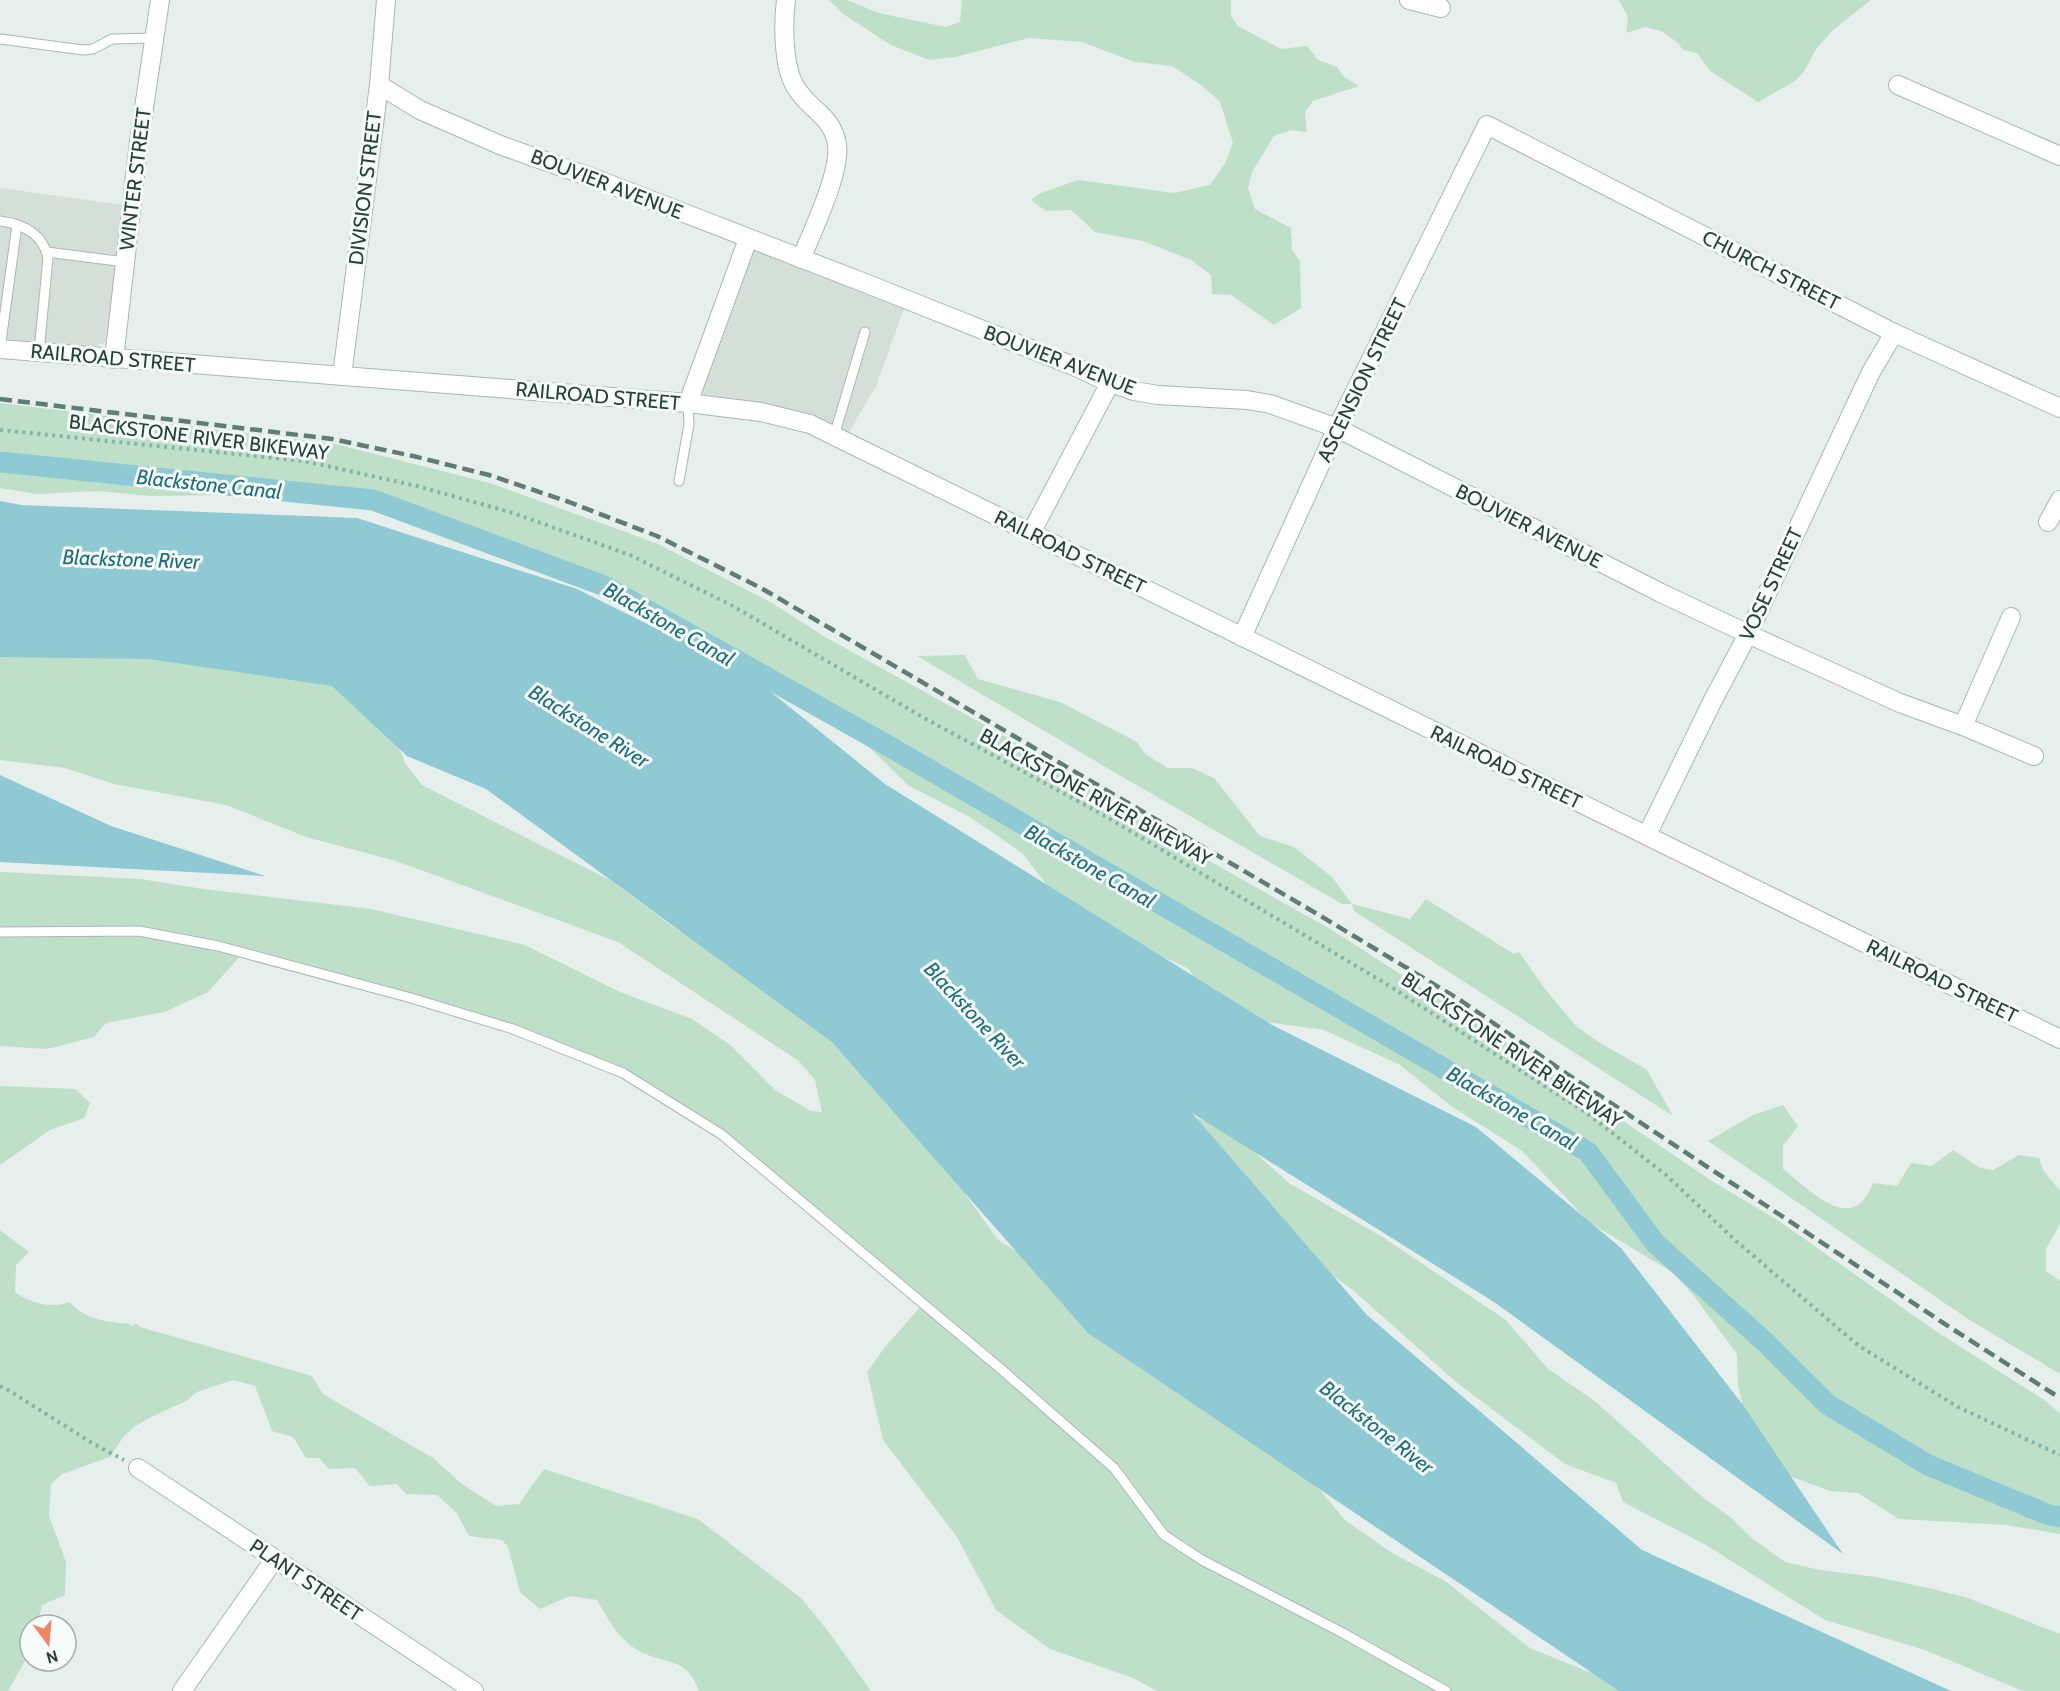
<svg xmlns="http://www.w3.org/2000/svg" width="2060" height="1691" viewBox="0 0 2060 1691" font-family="Cabin,sans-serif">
<rect width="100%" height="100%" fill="#e6efeb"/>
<g fill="#d4dfda">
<path d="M0 188 130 206 113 340 82 350 0 342Z"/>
<path d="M748 235 909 295 876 386 848 434 801 413 774 405 694 400Z"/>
</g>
<g fill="#bfe0c8">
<path d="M829 0H847L879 13 946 27 960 22 962 0H1231V16L1238 26 1281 49 1307 46 1318 60 1337 67 1344 77 1359 86 1313 101 1305 112 1307 132 1292 130 1274 136 1252 172 1248 188 1255 209 1291 228 1292 250 1300 261 1301 308 1274 325 1231 295 1212 294 1211 275 1191 260 1143 241 1095 232 1071 210 1046 211 1031 200 1041 193 1078 180 1174 193 1210 185 1225 163 1233 143 1220 102 1201 85 1172 66 1135 62 1082 42 1029 38 955 57 929 60 891 45 843 14Z"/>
<path d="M1619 0H1871L1833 30 1816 49 1805 70 1795 81 1758 102 1710 71 1697 53 1683 50 1677 42 1661 31 1645 27 1626 33 1628 17Z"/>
<path d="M0 403 335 444 490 483 656 543 772 603 825 637 1001 734 1172 840 1332 930 1515 1048 1715 1183 1776 1219 1937 1332 2046 1401 2060 1414V1534L2006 1525 1899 1519 1858 1493 1830 1491 1775 1471 1753 1452 1738 1385 1737 1354 1693 1295 1672 1272 1590 1223 1522 1151 1451 1106 1400 1065 1324 1030 1224 1016 1209 1002 1189 969 1115 934 1060 902 1022 853 970 817 909 786 835 714 760 663 673 616 592 586 532 547 493 539 413 507 294 494 150 496 99 491 37 494 0 488Z"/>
<path d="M60 635 374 683 405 763 422 785 610 880 672 926 787 994 945 1131 966 1195 998 1240 1057 1277 1319 1489 1345 1520 1392 1553 1445 1581 1530 1648 1594 1674 1625 1691H1157L1133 1678 1050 1649 996 1610 957 1537 883 1440 867 1372 885 1347 921 1306 725 1136 628 1076 515 1030 242 954 208 992 164 1012 106 1023 94 1037 47 1049 0 1046V872L141 879 203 889 371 909 525 945 620 992 692 1019 729 1044 775 1090 811 1111 822 1112 815 1080 799 1061 618 942 396 861 306 837 226 805 114 784 65 768 0 760V651Z"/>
<path d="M965 655 978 679 1060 702 1137 742 1145 754 1168 768H1192L1214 778 1260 836 1294 847 1332 877 1352 904 1410 919 1426 899 1514 954 1519 952 1545 989 1576 1026 1597 1041 1647 1070 1673 1116 1354 911 1352 904H1342L1114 772 917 656Z"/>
<path d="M0 1086 76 1089 90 1103 84 1118 50 1130 0 1165Z"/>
<path d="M1783 1105 1798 1126 1783 1146V1169C1811 1191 1853 1237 1873 1183L1897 1186 1911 1163 1932 1166 1953 1150 1980 1168 1993 1170 2019 1155 2039 1158 2043 1170 2060 1191V1224L2046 1249V1271L2060 1281V1374L1968 1319 1708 1141 1753 1115Z"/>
<path d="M1187 1118 1200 1119 1233 1133 1289 1183 1384 1238 1506 1320 1547 1368 1596 1402 1701 1496 1730 1517 1753 1539 1785 1562 1820 1570 1876 1577 1937 1590 1968 1598 2060 1634V1691H2023L1925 1650 1825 1620 1706 1545 1623 1502 1616 1483 1565 1464 1456 1382 1354 1291 1282 1239Z"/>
<path d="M0 1230 29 1252 16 1265 15 1292C29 1303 52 1309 70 1302 84 1320 109 1322 130 1324V1326L137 1324 140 1327 312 1376 323 1394 433 1458 462 1484 496 1506 519 1504 544 1469 698 1519 802 1599 828 1631 871 1691H699C687 1658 670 1665 643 1653 620 1642 609 1621 597 1600L570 1596 540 1609 520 1592 508 1547 502 1540 469 1536 456 1512 437 1495 406 1494 397 1484 370 1486 355 1468 329 1469 319 1458H306L293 1437 272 1431 255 1386 233 1380 197 1392 186 1401 151 1417 134 1427 124 1436 110 1457 62 1474 51 1484 49 1516 66 1562 65 1595 42 1605 38 1625H30V1652L8 1691H0Z"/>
</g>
<g fill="#8ec9d4">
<path d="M0 501 21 505 357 518 577 589 750 675 885 784 1272 1025 1476 1127 1621 1248 1743 1405 1843 1554 1494 1302 1192 1113 1367 1315 1642 1550 1951 1691H1619L1088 1333 832 1042 486 789 407 756 332 686 149 659 0 657Z"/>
<path d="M0 775 111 826 265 876 0 862Z"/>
</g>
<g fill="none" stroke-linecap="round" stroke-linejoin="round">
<path stroke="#8ec9d4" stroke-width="21" d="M0 462 373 500 602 585 885 744 1588 1152 1655 1243 1765 1342 1827 1404 1928 1465 2049 1515 2060 1517"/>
<defs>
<g id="service">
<path d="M0 39 83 50 93 49 112 39 154 38"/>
<path d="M0 221C23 224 43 234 48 258L39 352"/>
<path d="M47 252 125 262"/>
<path d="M0 349 17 225"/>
<path d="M834 436 865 332"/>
<path d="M679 481 689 424 688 403"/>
<path d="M0 932 139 931 218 946 411 998 513 1029 623 1073 721 1134 1001 1369 1114 1468 1164 1535 1202 1560 1341 1632 1446 1691"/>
</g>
<g id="minor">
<path d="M786 0C783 23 783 66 795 86 808 110 833 115 837 145 841 172 812 232 801 259"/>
<path d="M1409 0 1441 8"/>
<path d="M379 85 420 110 500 145 604 182 865 283 1076 367 1110 383 1134 391 1158 395 1247 400 1270 404 1337 428 1661 593 1748 634 1900 703 1963 726 2034 756"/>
<path d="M1898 85 2060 156"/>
<path d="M114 359 139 141 160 0"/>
<path d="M342 376 379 85 386 0"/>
<path d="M688 403 748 239"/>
<path d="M2048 522 2060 500"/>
<path d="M1031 533 1110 383"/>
<path d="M1242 637 1337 428 1487 125 1894 333 2060 408"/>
<path d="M1963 726 2011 617"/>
<path d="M1647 835 1712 702 1748 634 1871 372 1894 333"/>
<path d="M138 1468 474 1691"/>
<path d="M182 1691 274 1560"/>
</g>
<path id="tertiary" d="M0 349 688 403 761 412 810 424 2060 1039"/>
</defs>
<use href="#service" stroke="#a8b8b2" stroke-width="11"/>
<use href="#minor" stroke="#a8b8b2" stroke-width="20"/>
<use href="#tertiary" stroke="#a8b8b2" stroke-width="20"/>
<g stroke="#86b3a5" stroke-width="4" stroke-dasharray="3 4.5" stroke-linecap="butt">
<path d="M0 430 304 461 417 486 513 513 630 555 733 606 924 718 1100 813 1388 985 1588 1114 1666 1175 1736 1241 1859 1346 1958 1407 2060 1455"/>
<path d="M0 1386 5 1388 92 1443 124 1460"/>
</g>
<use href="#service" stroke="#fff" stroke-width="9"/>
<use href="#minor" stroke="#fff" stroke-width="18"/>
<use href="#tertiary" stroke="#fff" stroke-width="18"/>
<path stroke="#5f7d75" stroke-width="4.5" stroke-dasharray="12 6" stroke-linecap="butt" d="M0 399 332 439 413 456 489 475 569 502 657 536 761 588 869 651 1319 915 1460 1000 1567 1074 1954 1330 2060 1398"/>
</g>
<g text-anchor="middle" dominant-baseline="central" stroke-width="6" stroke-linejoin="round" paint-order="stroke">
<g font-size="20" fill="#24423a" stroke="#f7fbf9">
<text transform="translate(135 179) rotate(-83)">WINTER STREET</text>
<text transform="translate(607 184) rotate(21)">BOUVIER AVENUE</text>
<text transform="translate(365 188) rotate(-83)">DIVISION STREET</text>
<text transform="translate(1771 270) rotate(27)">CHURCH STREET</text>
<text transform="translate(113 358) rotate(5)">RAILROAD STREET</text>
<text transform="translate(1060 360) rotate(21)">BOUVIER AVENUE</text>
<text transform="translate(1362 380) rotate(-64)">ASCENSION STREET</text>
<text transform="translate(598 396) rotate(5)">RAILROAD STREET</text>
<text transform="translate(199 437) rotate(7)">BLACKSTONE RIVER BIKEWAY</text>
<text transform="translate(1529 526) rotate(27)">BOUVIER AVENUE</text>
<text transform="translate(1070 552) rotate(26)">RAILROAD STREET</text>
<text transform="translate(1771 584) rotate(-65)">VOSE STREET</text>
<text transform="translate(1506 767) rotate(26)">RAILROAD STREET</text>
<text transform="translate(1096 797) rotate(29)">BLACKSTONE RIVER BIKEWAY</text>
<text transform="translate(1942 981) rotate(26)">RAILROAD STREET</text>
<text transform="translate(1512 1050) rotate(34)">BLACKSTONE RIVER BIKEWAY</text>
<text transform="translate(306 1580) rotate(34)">PLANT STREET</text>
</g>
<g font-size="21" font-style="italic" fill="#1c6f80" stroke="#f7fbf9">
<text transform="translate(209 484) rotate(6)">Blackstone Canal</text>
<text transform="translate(131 559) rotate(2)">Blackstone River</text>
<text transform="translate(669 624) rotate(30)">Blackstone Canal</text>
<text transform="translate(589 726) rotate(32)">Blackstone River</text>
<text transform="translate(1090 866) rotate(30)">Blackstone Canal</text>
<text transform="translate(975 1015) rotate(47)">Blackstone River</text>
<text transform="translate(1512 1108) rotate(30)">Blackstone Canal</text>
<text transform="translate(1377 1427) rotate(38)">Blackstone River</text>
</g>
</g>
<g transform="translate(48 1643) rotate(164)"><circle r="28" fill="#f7fbf9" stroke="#a3b1ad" stroke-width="1.5"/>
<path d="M0-4.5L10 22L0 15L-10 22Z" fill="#f4845f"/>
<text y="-9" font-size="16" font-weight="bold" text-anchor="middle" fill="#24423a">N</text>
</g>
</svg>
